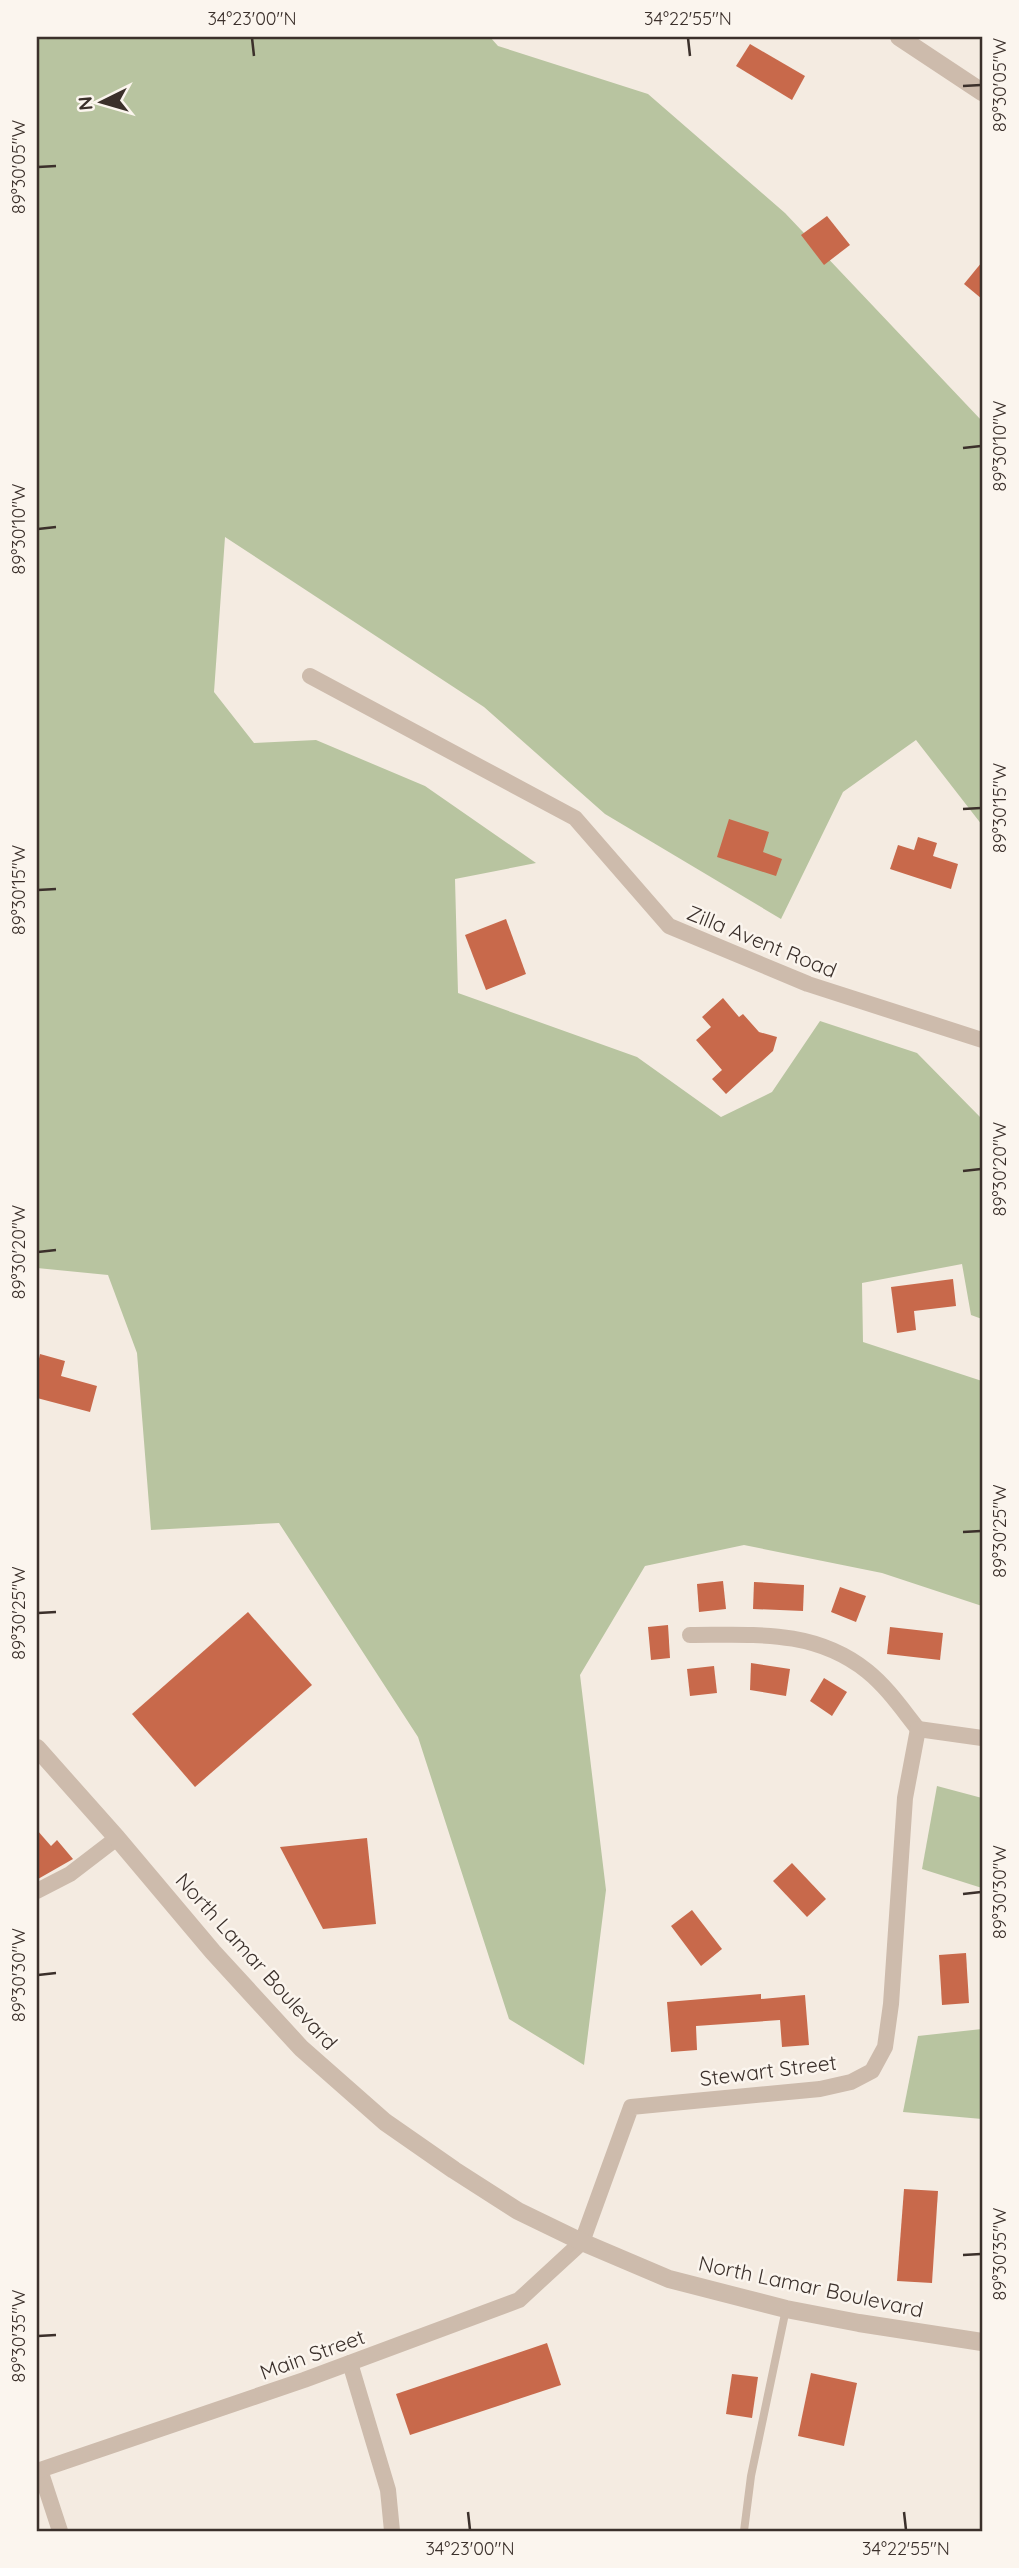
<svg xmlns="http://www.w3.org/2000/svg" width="1019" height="2568" viewBox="0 0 1019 2568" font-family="Quicksand,sans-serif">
<rect width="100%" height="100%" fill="#f4ebe1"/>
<g fill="#b8c4a0">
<path d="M37 37H490L498 46 648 94 785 213 982 421V825L916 740 843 792 781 919 605 814 484 707 225 537 214 692 254 743 316 740 425 786 536 863 455 879 458 993 637 1057 721 1117 772 1092 820 1021 917 1053 982 1119V1319L971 1315 962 1264 862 1283 863 1342 982 1381V1606L882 1573 744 1545 645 1566 580 1675 606 1890 584 2065 509 2019 418 1737 279 1523 151 1530 137 1353 108 1275 37 1268Z"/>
<path d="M937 1786 982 1798V1888L922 1869Z"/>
<path d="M982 2029V2119L903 2112 918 2036Z"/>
</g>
<g fill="#c8694b">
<path d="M750 44 805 76 792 100 736 66Z"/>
<path d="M827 216 850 245 824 265 801 235Z"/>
<path d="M982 262V299L964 284Z"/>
<path d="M729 819 769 832 763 852 782 859 776 876 717 857Z"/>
<path d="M918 837 937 843 933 856 958 864 951 889 890 869 898 845 914 850Z"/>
<path d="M506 919 526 974 486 990 465 935Z"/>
<path d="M723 998 739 1017 743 1014 759 1032 777 1037 773 1051 726 1094 712 1079 722 1070 696 1040 711 1027 702 1017Z"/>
<path d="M953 1279 956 1306 914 1311 916 1330 897 1333 891 1287Z"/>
<path d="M40 1354 65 1361 61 1376 97 1386 90 1412 37 1398V1368Z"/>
<path d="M723 1581 726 1609 699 1612 697 1584Z"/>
<path d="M754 1582 804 1585 803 1611 753 1609Z"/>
<path d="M840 1587 866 1596 856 1622 831 1612Z"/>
<path d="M248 1612 312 1685 195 1787 132 1714Z"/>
<path d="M668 1625 670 1658 651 1660 648 1627Z"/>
<path d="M890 1627 943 1633 940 1660 887 1654Z"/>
<path d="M751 1663 790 1669 786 1696 750 1690Z"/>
<path d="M714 1666 717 1693 690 1696 687 1669Z"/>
<path d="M824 1678 847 1692 832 1716 810 1701Z"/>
<path d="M37 1830 51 1846 57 1840 73 1859 38 1879Z"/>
<path d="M367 1838 376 1924 323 1929 280 1847Z"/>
<path d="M792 1863 826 1899 807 1917 773 1881Z"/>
<path d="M692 1910 722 1949 701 1966 671 1926Z"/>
<path d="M966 1953 969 2003 942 2005 939 1955Z"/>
<path d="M761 1994V1999L805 1995 809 2045 782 2047 780 2020 696 2026 697 2050 671 2052 667 2002Z"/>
<path d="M904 2189 938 2191 932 2283 897 2281Z"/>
<path d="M547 2343 561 2385 410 2435 396 2394Z"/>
<path d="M811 2373 857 2383 844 2446 798 2436Z"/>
<path d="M732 2374 758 2377 752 2418 726 2414Z"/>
</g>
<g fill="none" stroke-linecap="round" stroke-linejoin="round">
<path stroke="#cdbbac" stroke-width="8" d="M744 2531 751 2476 786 2309"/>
<g stroke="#cdbbac" stroke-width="16">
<path d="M310 676 575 818 669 926 808 984 982 1040"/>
<path d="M690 1635C755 1635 814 1629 867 1671 887 1687 902 1709 918 1729"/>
<path d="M918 1729 982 1738"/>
<path d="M37 1891 70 1874 117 1838"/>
<path d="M350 2363 388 2490 392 2531"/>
<path d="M40 2470 60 2531"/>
<path d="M37 2471 304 2380 519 2300 582 2242 631 2107 820 2089 851 2082 872 2071 885 2047 891 2004 905 1798 918 1729"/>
</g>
<g stroke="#cdbbac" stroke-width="18">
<path d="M899 37 982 92"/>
<path d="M37 1748 117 1838 213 1952 301 2048 385 2122 454 2170 518 2211 582 2242 669 2279 786 2309 859 2323 982 2342"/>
</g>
</g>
<path fill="none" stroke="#3b302b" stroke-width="2.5" d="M252 38 254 56M688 38 690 56M963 86 981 85M38 167 56 166M963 448 981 446M38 529 56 527M963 809 981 808M38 890 56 889M963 1171 981 1169M38 1252 56 1250M963 1532 981 1531M38 1613 56 1612M963 1894 981 1892M38 1975 56 1973M963 2255 981 2254M38 2336 56 2335M468 2512 470 2530M904 2512 906 2530"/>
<g text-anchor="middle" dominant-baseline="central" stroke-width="5" stroke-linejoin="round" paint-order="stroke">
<g font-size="21" fill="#3b302b" stroke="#fbf5ee">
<text transform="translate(762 941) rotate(22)">Zilla Avent Road</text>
<text transform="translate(257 1961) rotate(48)">North Lamar Boulevard</text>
<text transform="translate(768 2070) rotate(-7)">Stewart Street</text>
<text transform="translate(811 2286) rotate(12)">North Lamar Boulevard</text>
<text transform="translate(312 2354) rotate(-20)">Main Street</text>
</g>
</g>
<rect width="1019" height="2568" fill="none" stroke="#fbf5ee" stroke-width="77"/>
<g transform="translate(102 102) rotate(265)" stroke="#fbf5ee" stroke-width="5" paint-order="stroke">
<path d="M0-5L12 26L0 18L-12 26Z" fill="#3b302b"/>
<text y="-10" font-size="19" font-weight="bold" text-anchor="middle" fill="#3b302b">N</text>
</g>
<rect x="38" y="38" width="943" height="2492" fill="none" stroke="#3b302b" stroke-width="2.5"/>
<g font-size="18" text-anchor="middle" fill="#3b302b">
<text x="252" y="25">34°23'00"N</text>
<text x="688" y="25">34°22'55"N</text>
<text transform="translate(1000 85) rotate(-90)" y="6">89°30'05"W</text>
<text transform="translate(19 167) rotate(-90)" y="6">89°30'05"W</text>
<text transform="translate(1000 446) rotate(-90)" y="6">89°30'10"W</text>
<text transform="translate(19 529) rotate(-90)" y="6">89°30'10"W</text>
<text transform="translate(1000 808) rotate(-90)" y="6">89°30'15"W</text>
<text transform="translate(19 890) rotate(-90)" y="6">89°30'15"W</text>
<text transform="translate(1000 1169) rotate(-90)" y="6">89°30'20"W</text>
<text transform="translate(19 1252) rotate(-90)" y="6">89°30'20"W</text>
<text transform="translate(1000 1531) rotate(-90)" y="6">89°30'25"W</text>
<text transform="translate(19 1613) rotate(-90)" y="6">89°30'25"W</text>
<text transform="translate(1000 1892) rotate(-90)" y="6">89°30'30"W</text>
<text transform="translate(19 1975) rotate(-90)" y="6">89°30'30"W</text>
<text transform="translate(1000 2254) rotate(-90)" y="6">89°30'35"W</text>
<text transform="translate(19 2336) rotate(-90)" y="6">89°30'35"W</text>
<text x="470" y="2555">34°23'00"N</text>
<text x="906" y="2555">34°22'55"N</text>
</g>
</svg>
